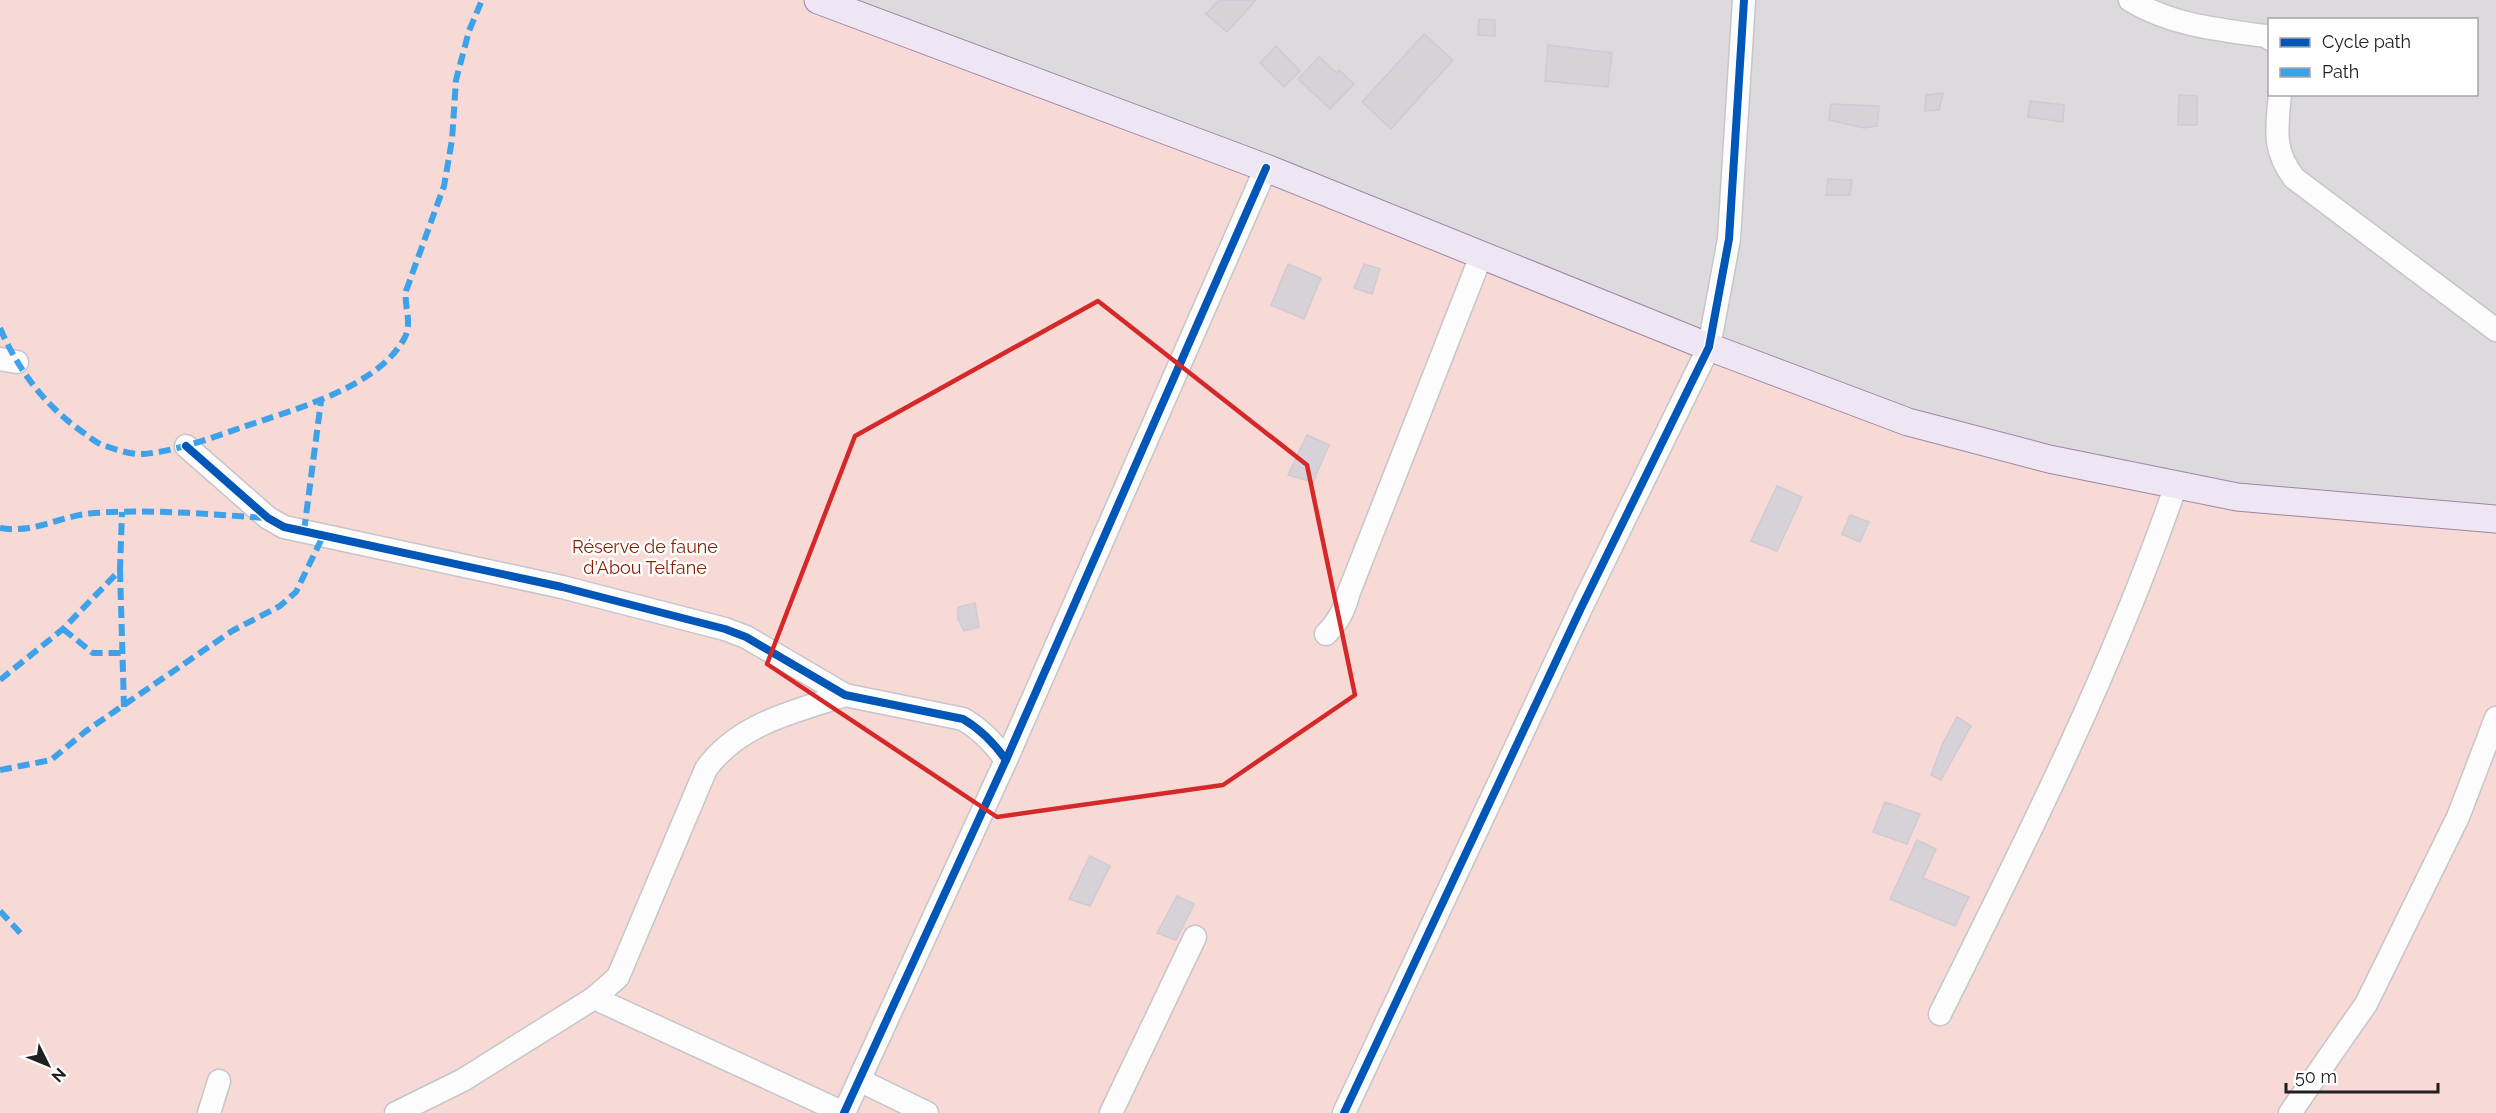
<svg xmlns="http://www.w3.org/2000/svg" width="2496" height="1113" viewBox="0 0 2496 1113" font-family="Raleway,sans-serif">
<rect width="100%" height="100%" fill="#eee9ef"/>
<path fill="#dddade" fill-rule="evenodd" d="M0 0H2496V1113H0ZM2270 20H2476V94H2270Z"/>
<path fill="#f7d9d5" d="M0 0H818L1481 256 2049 459 2496 518V1113H0Z"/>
<g fill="#d6d2d8" stroke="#d0cad2" stroke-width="1.5">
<path d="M1219 0H1256L1227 32 1206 14Z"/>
<path d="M1479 19 1495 20V36L1478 35Z"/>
<path d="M1424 34 1453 60 1391 129 1362 102Z"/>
<path d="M1548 45 1612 53 1608 87 1545 81Z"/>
<path d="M1276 46 1300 71 1284 87 1260 63Z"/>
<path d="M1319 57 1337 73 1339 70 1354 84 1330 109 1298 79Z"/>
<path d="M1943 93 1939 110 1925 111 1926 95Z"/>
<path d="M2179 95 2197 96V125H2178Z"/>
<path d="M2030 101 2064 105 2063 122 2028 117Z"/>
<path d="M1831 104 1879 106 1877 126 1864 128 1829 120Z"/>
<path d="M1828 179 1852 180 1850 195H1826Z"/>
<path d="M1288 264 1321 278 1304 319 1271 305Z"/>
<path d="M1364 264 1380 269 1372 294 1354 288Z"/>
<path d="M1307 435 1329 445 1313 482 1288 475Z"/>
<path d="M1777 486 1802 497 1777 551 1751 541Z"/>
<path d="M1850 515 1869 522 1860 542 1842 534Z"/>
<path d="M975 603 979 627 964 631 958 619V607Z"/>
<path d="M1957 717 1971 726 1941 780 1931 775 1943 743Z"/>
<path d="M1885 802 1920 814 1907 844 1873 832Z"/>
<path d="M1917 840 1936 849 1923 878 1969 897 1955 926 1890 899Z"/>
<path d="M1090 856 1110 866 1090 906 1069 899Z"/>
<path d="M1177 896 1194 904 1176 940 1157 933Z"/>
</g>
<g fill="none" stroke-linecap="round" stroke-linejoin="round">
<defs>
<g id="minor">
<path d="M2130 0C2171 25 2219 30 2266 36L2270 39"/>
<path d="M2280 94C2277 129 2272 149 2294 178L2496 330"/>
<path d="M0 359 17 362"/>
<path d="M186 446 268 518 284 527 562 587 725 629 746 637 845 695 963 719C982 730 994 743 1006 760"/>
<path d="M1326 634C1339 621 1344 610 1349 592L1481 256"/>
<path d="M594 998 844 1113"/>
<path d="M1940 1014C2026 841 2113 668 2176 485"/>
<path d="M861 1081 927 1113"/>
<path d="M209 1113 219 1081"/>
<path d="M396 1113 463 1080 594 998 618 977 706 769C739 723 794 712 845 695"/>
<path d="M844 1113 1006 760 1266 168"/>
<path d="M1111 1113 1195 937"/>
<path d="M1344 1113 1581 608 1709 347 1729 239 1744 0"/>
<path d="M2290 1113 2366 1004 2458 817 2496 718"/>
</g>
<path id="major" d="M818 0 1266 168 1709 347 1908 422 2049 459 2237 497 2496 519"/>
</defs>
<use href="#minor" stroke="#c7c5c7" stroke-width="25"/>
<use href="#major" stroke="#9f85a6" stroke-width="29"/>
<use href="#minor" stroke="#fcfcfd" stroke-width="22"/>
<use href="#major" stroke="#eee6f2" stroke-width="27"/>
<g stroke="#3da2ea" stroke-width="6" stroke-dasharray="12 6" stroke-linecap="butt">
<path d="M0 328C18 370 46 407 84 433 90 437 96 443 103 445 114 449 131 455 143 454 177 451 211 438 243 427 292 410 377 388 404 339 413 323 404 308 406 291L444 186 452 140 456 80 469 31 482 0"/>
<path d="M0 528C35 534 61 515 95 513 151 509 209 514 265 518"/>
<path d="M304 531 321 401"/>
<path d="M120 570 124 707"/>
<path d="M63 629 93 653H122"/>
<path d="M0 680 63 629 120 570 122 512"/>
<path d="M0 770 51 760 86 731 232 631 280 606 296 592 323 536"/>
<path d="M0 911 23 936"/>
</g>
<defs>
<g id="cycleway">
<path d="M186 446 268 518 284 527 562 587 725 629 746 637 845 695 963 719C982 730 994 743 1006 760"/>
<path d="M844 1113 1006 760 1266 168"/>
<path d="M1344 1113 1581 608 1709 347 1729 239 1744 0"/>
</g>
</defs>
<use href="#cycleway" stroke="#fff" stroke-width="11"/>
<use href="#cycleway" stroke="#0057b8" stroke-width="8"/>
</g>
<path fill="none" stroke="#d62828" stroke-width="4.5" stroke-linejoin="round" d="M1098 301 1307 465 1355 695 1223 785 997 817 767 664 855 436Z"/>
<g text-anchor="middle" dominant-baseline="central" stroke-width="5" stroke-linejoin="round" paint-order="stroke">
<g font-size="18" fill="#8c1d01" stroke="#fff">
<text x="645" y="546">Réserve de faune<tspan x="645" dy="21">d'Abou Telfane</tspan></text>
</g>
</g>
<rect x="2268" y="18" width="210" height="78" fill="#ffffff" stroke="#a6a6a6" stroke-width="1.5"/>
<rect x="2280" y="38" width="30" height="9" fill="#0057b8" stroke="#a6a6a6" stroke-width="1.5"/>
<text x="2322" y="48" font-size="18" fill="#202020">Cycle path</text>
<rect x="2280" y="68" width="30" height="9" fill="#3da2ea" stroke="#a6a6a6" stroke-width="1.5"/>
<text x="2322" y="78" font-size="18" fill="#202020">Path</text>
<g transform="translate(48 1065) rotate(133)" stroke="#ffffff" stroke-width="4.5" paint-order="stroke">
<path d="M0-4.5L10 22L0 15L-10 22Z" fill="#202020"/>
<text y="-9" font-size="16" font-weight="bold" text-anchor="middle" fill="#202020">N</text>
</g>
<path d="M2286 1083v9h152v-9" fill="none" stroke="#202020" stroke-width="3"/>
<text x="2295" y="1083" font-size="18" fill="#202020" stroke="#ffffff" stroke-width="4.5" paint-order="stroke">50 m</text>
</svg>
